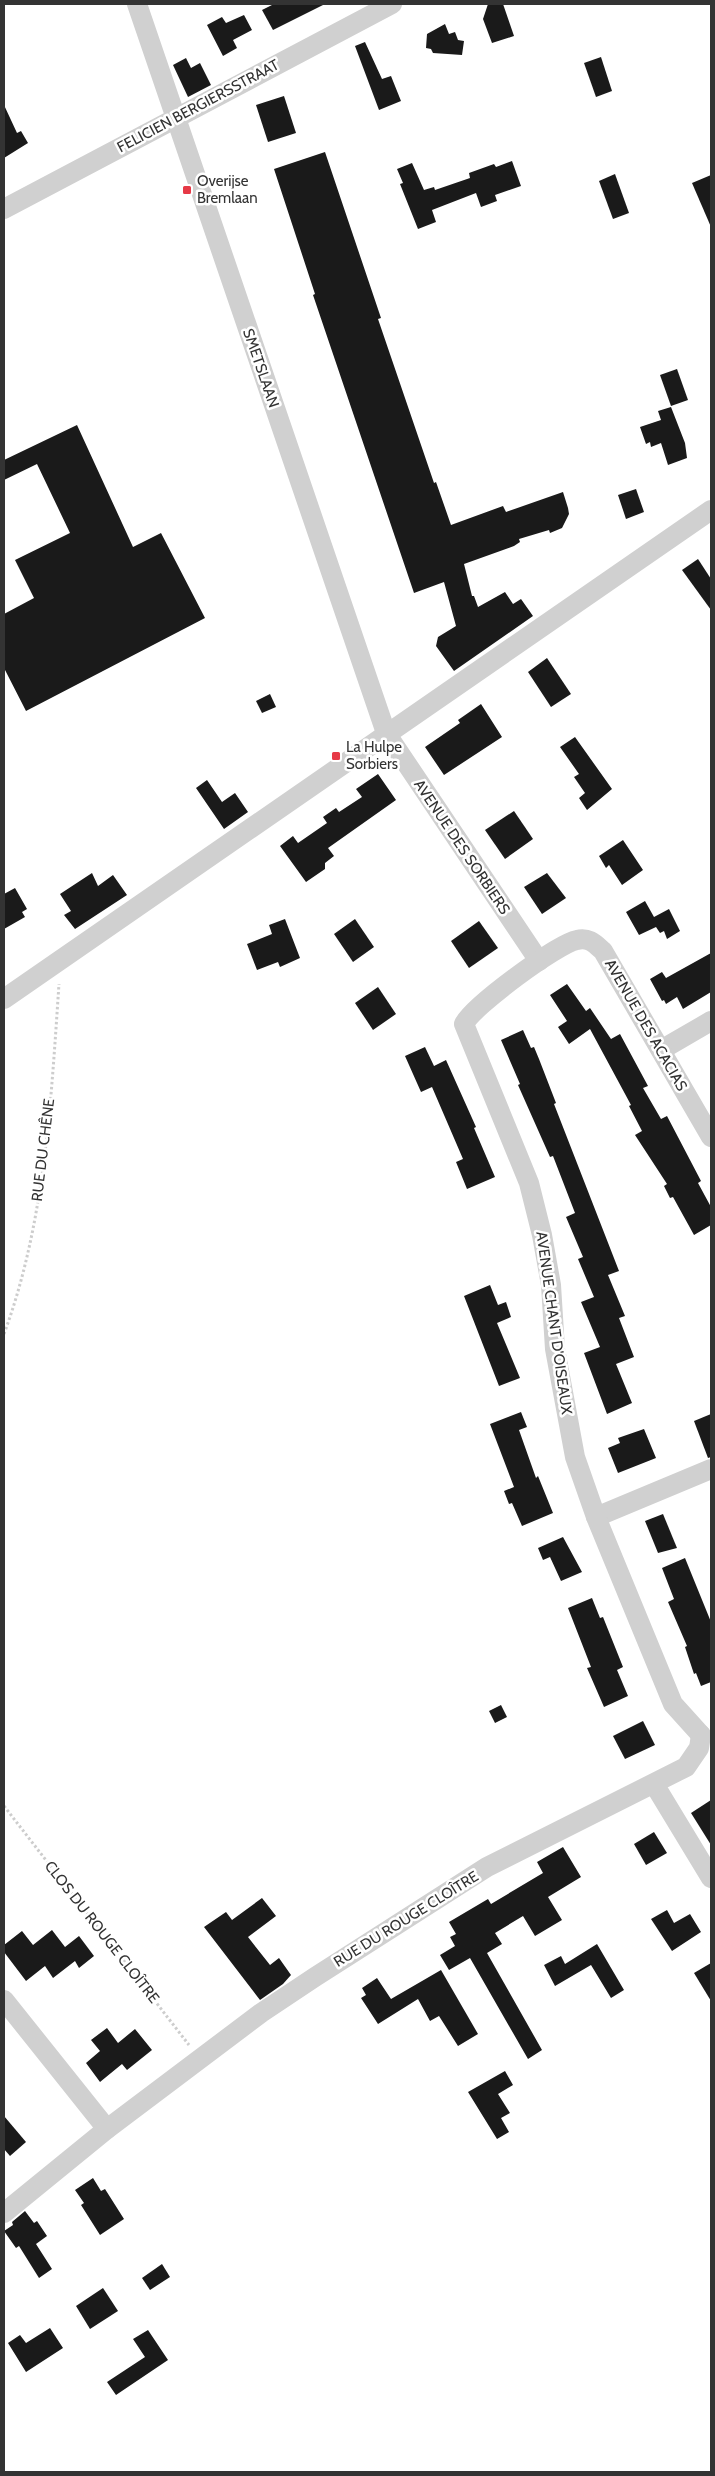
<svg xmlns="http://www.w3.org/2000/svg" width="715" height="2476" viewBox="0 0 715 2476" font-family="Cabin,sans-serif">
<rect width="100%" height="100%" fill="#fff"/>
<g fill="#1a1a1a">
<path d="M274 4H325L273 30 262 10Z"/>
<path d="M488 4H503L514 36 492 43 483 19Z"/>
<path d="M244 15 252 30 233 40 237 48 223 56 207 25 222 17 226 23Z"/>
<path d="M445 24 449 34 455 32 458 40 464 41 462 55 433 53 431 49 426 48 427 34Z"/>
<path d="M365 42 382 79 391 76 401 101 379 110 355 46Z"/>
<path d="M601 57 612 91 596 97 584 63Z"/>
<path d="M186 58 191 68 200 63 211 85 188 97 173 65Z"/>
<path d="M284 96 296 133 268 142 256 105Z"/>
<path d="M4 105 17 133 21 131 28 143 4 158Z"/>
<path d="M325 152 381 318 378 319 434 483 436 482 451 525 503 506 506 512 563 492 568 508 569 514 562 528 550 533 549 530 519 539 520 542 514 546 464 564 472 596H474L478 607 505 592 513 604 521 599 533 616 454 671 436 646 438 637 456 626 444 582 414 593 313 295 315 294 274 169Z"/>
<path d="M512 161 521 186 495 195 497 201 481 207 476 193 432 210 436 222 418 229 400 184 403 183 397 169 412 163 424 190 434 187 435 190 470 178 469 173 494 164 496 167Z"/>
<path d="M615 174 629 213 613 219 599 181Z"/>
<path d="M711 175V227L692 183Z"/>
<path d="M677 369 688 400 671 406 660 375Z"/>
<path d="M671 407 685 443 687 458 668 465 661 443 651 447 650 442 646 444 640 427 661 420 658 411Z"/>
<path d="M77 425 133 547 161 533 205 618 26 711 4 668V614L34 598 15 560 70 533 37 464 4 480V460Z"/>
<path d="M636 489 644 512 626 519 618 495Z"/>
<path d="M698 559 711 579V610L682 570Z"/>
<path d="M547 658 571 694 551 707 528 672Z"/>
<path d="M270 694 276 707 262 713 256 701Z"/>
<path d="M481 704 502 737 444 775 425 747 460 723 458 720Z"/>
<path d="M575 737 612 789 587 810 579 798 585 793 574 777 579 774 560 747Z"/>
<path d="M378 774 396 800 328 848 334 856 325 863V869L306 882 280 846 293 836 298 843 327 823 323 817 336 808 339 812 362 797 356 789Z"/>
<path d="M207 780 222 802 235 793 248 812 224 829 196 788Z"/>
<path d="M514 811 533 839 505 859 485 830Z"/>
<path d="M623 840 643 870 622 885 609 865 606 868 599 856Z"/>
<path d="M92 873 98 886 113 875 127 895 75 929 64 915 71 911 60 894Z"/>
<path d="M547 873 566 898 542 914 524 887Z"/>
<path d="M15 888 27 909 22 912 25 917 4 929V894Z"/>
<path d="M645 901 654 917 669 909 680 931 667 939 664 931 660 933 656 927 639 935 626 912Z"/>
<path d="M285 919 300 958 280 967 278 962 257 970 247 944 272 934 269 925Z"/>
<path d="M355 919 374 947 353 962 334 934Z"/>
<path d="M479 921 498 948 469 968 451 941Z"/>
<path d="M711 953V992L683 1009 677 997 666 1004 664 1000 662 1001 650 979 662 972 666 978Z"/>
<path d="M567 984 586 1011 590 1008 611 1039 620 1034 648 1086 643 1088 661 1119 667 1116 701 1181 698 1183 711 1207V1225L694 1235 673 1197 670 1198 664 1186 667 1184 635 1135 642 1131 629 1106 631 1105 590 1029 569 1044 558 1027 567 1021 550 995Z"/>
<path d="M378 987 396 1014 373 1030 355 1003Z"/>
<path d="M523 1030 531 1048 534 1047 539 1059 556 1103 554 1104 619 1271 608 1275 625 1316 619 1318 634 1357 616 1364 632 1403 607 1414 584 1353 600 1347 581 1302 594 1297 578 1259 583 1257 566 1217 575 1213 553 1156 550 1157 518 1085 520 1084 501 1040Z"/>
<path d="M425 1047 434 1066 446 1060 476 1127 474 1128 495 1177 467 1189 456 1162 463 1159 432 1087 421 1092 405 1056Z"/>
<path d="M490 1285 498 1305 506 1302 511 1317 497 1323 520 1378 499 1386 464 1296Z"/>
<path d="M521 1412 527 1427 519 1430 536 1478 538 1476 553 1513 522 1526 512 1503 509 1504 504 1491 514 1487 490 1424Z"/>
<path d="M711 1414V1457L708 1458 694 1421Z"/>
<path d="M644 1429 656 1458 618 1473 608 1448 620 1443 618 1438Z"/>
<path d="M663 1514 677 1548 658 1553 645 1521Z"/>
<path d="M563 1537 582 1572 561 1581 550 1557 543 1560 538 1548Z"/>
<path d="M685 1558 711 1622V1682L701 1686 696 1673 694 1674 685 1647 687 1646 668 1602 674 1599 662 1568Z"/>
<path d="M592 1598 600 1618 603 1617 623 1667 617 1670 628 1696 604 1707 587 1668 591 1667 568 1608Z"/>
<path d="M501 1705 507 1717 495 1723 489 1711Z"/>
<path d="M643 1721 655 1745 625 1759 613 1736Z"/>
<path d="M711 1800V1845L691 1813Z"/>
<path d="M654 1832 667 1853 646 1865 634 1844Z"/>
<path d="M563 1847 581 1877 548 1897 562 1920 535 1936 523 1916 495 1933 502 1944 487 1953 542 2050 528 2059 470 1958 449 1970 440 1955 455 1946 450 1937 456 1934 449 1922 488 1899 491 1904 543 1873 537 1862Z"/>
<path d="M262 1898 276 1916 248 1937 270 1965 279 1958 291 1975 283 1984 260 2000 204 1927 226 1912 232 1920Z"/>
<path d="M667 1910 674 1923 690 1914 701 1932 672 1951 651 1919Z"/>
<path d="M52 1930 65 1947 79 1936 94 1956 79 1968 75 1961 53 1978 45 1966 26 1981 4 1952V1945L22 1931 33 1945Z"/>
<path d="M597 1944 624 1990 611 1998 591 1965 555 1986 544 1965 561 1956 565 1964Z"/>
<path d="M711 1963V2001L694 1973Z"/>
<path d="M441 1970 478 2034 458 2046 439 2016 430 2021 418 1999 378 2024 361 1998 366 1995 362 1988 377 1978 391 1999Z"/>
<path d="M107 2028 118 2043 135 2029 152 2050 127 2070 122 2064 100 2082 86 2063 100 2051 91 2040Z"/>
<path d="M505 2071 513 2085 498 2094 510 2113 501 2118 509 2132 497 2139 468 2092Z"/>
<path d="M4 2116 26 2142 10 2156 4 2149Z"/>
<path d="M93 2178 101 2191 105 2189 124 2219 100 2235 81 2205 84 2203 75 2190Z"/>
<path d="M25 2211 34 2223 37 2221 47 2236 36 2244 52 2269 39 2278 19 2246 16 2248 4 2231 13 2225 12 2222Z"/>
<path d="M162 2264 170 2277 150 2290 142 2278Z"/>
<path d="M103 2288 118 2311 90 2329 76 2306Z"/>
<path d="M50 2328 63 2348 26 2372 8 2343 20 2335 26 2343Z"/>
<path d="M148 2330 168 2360 116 2395 107 2382 145 2357 133 2339Z"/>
</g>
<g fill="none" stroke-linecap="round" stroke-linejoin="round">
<g stroke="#cdcdcd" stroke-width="3" stroke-dasharray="2.5 2.5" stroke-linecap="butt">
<path d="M4 1334C45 1223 51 1101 59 984"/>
<path d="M4 1806 189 2045"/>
</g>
<g stroke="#d0d0d0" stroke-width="20">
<path d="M137 4 386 733 539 961"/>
<path d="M4 209 392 4"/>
<path d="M4 999 711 510"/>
<path d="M661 1050 711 1021"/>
<path d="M596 1517 711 1469"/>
<path d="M701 1735 673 1704 596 1517 575 1457 555 1349 551 1285 542 1235 529 1183 464 1024C473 1006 557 944 577 940 589 937 595 944 603 951L711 1137"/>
<path d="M654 1784 711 1878"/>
<path d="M4 2000 107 2129"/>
<path d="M4 2213 107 2129 261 2013 315 1977 487 1867 686 1767 699 1748 701 1735"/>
</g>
</g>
<g fill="#e63946" stroke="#fff" stroke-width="2">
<rect x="182" y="185" width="10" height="10" rx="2.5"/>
<rect x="331" y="751" width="10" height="10" rx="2.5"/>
</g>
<g text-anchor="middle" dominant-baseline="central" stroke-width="5" stroke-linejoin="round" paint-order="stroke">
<g font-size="15" fill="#333" stroke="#fff">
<text transform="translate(198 106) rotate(-28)">FELICIEN BERGIERSSTRAAT</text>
<text transform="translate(261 368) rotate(71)">SMETSLAAN</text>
<text transform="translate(462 847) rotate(56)">AVENUE DES SORBIERS</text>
<text transform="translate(646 1025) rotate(60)">AVENUE DES ACACIAS</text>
<text transform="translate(43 1150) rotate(-83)">RUE DU CHÊNE</text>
<text transform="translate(554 1323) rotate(82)">AVENUE CHANT D'OISEAUX</text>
<text transform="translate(406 1919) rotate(-32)">RUE DU ROUGE CLOÎTRE</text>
<text transform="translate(102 1932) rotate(52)">CLOS DU ROUGE CLOÎTRE</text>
</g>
<g font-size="15" fill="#333" stroke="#fff" text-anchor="start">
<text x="197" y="181">Overijse<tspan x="197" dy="17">Bremlaan</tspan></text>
<text x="346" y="747">La Hulpe<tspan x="346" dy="17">Sorbiers</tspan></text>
</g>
</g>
<rect width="715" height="2476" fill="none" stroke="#333333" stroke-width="10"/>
</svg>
